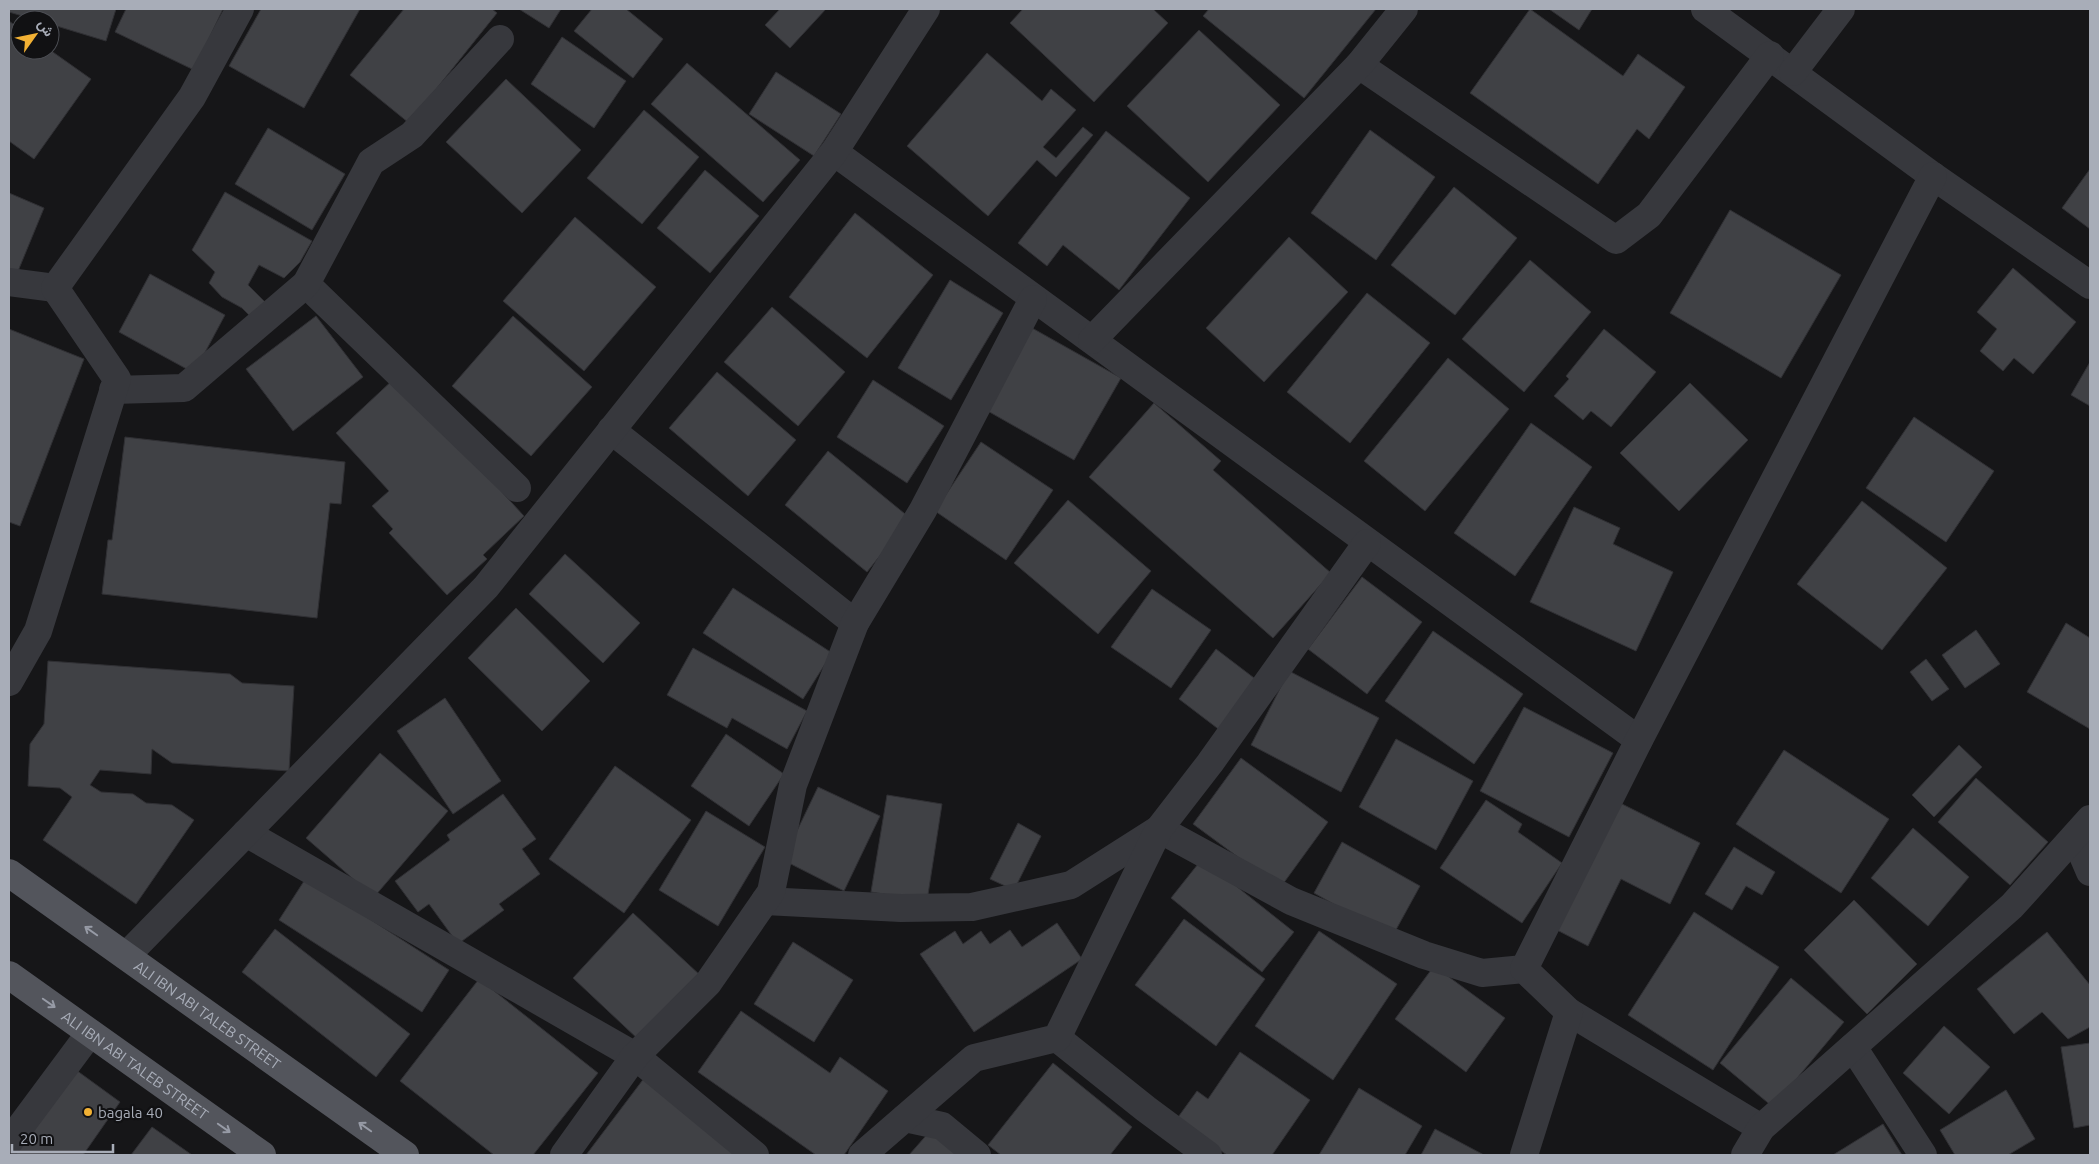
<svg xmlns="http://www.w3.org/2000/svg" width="2099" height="1164" viewBox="0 0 2099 1164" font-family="Ubuntu,Vazirmatn,sans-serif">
<rect width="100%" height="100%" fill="#161618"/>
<g fill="#404145" stroke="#303034">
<path d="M9 9H116L106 41 50 24V20H36L9 12Z"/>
<path d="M126 9H223L194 70 115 32Z"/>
<path d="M261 9H360L304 108 229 66Z"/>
<path d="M404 9H492L497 13 409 123 350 75Z"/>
<path d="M519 9H561L549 28Z"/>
<path d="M592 9H626L663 39 633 78 574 31Z"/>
<path d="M780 9H826L790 48 765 25Z"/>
<path d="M1023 9H1153L1168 23 1094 102 1010 23Z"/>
<path d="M1209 9H1376L1304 98 1203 16Z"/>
<path d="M1530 9 1623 76 1638 54 1685 87 1649 139 1637 129 1598 184 1470 93Z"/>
<path d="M1549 9H1592L1579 30Z"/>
<path d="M9 21 20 29V50H50L91 79 34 159 9 141Z"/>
<path d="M1199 30 1280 105 1208 182 1127 106Z"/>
<path d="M562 37 626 81 594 128 531 84Z"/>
<path d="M987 53 1042 101 1051 89 1076 110 1043 147 1056 158 1083 127 1093 135 1056 177 1037 160 988 216 907 146Z"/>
<path d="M687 63 800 160 763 202 651 104Z"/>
<path d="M776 72 841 114 814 156 749 114Z"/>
<path d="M506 79 581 150 522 213 446 142Z"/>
<path d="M644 110 699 157 642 224 587 178Z"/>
<path d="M268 128 345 174 312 230 235 184Z"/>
<path d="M1370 130 1435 177 1376 260 1311 213Z"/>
<path d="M1106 131 1190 198 1119 290 1063 245 1047 266 1018 243Z"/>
<path d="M2090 169V229L2062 208Z"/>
<path d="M705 170 759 216 710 273 657 228Z"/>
<path d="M1454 187 1517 238 1455 315 1391 265Z"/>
<path d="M225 192 312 241 300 262 284 278 259 265 248 285 267 304 253 319 242 308 222 297 209 283 215 272 192 250Z"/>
<path d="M9 193 44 208 16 276 9 273Z"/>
<path d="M1730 210 1841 275 1781 378 1670 313Z"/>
<path d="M855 213 933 275 867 358 789 297Z"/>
<path d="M575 217 656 287 584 371 503 301Z"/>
<path d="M1289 237 1348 292 1264 382 1206 328Z"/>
<path d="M1530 260 1591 312 1524 392 1462 339Z"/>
<path d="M2013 268 2076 322 2033 374 2014 358 2003 371 1980 351 1997 329 1977 312Z"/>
<path d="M150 274 225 315 194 373 119 332Z"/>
<path d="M950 280 1003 313 951 400 898 368Z"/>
<path d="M1367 293 1430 343 1350 443 1287 392Z"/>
<path d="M772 307 845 372 798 426 724 362Z"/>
<path d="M316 316 363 377 293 431 246 369Z"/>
<path d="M513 316 592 387 531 456 452 386Z"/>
<path d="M1032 328 1121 378 1074 460 986 410Z"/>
<path d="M9 329 84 359 20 526 9 522Z"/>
<path d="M1604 329 1656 372 1611 427 1591 411 1583 420 1554 396 1569 379 1566 376Z"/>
<path d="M1448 358 1509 409 1425 511 1364 461Z"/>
<path d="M2090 362V406L2071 395Z"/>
<path d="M717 372 796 440 748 496 669 428Z"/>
<path d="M396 377 524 516 483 555 487 559 447 595 389 533 393 529 372 506 389 491 336 433Z"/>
<path d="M873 380 944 426 907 483 837 437Z"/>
<path d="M1690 383 1748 440 1679 511 1620 453Z"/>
<path d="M1154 403 1221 461 1213 470 1331 573 1273 638 1089 477Z"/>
<path d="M1914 417 1994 471 1946 542 1866 488Z"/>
<path d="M1531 423 1592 467 1515 576 1454 533Z"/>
<path d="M125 437 345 462 341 504 330 503 317 618 102 594 108 540H112Z"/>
<path d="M981 442 1053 490 1006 560 935 511Z"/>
<path d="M828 451 910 518 867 572 785 505Z"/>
<path d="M1068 500 1151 571 1098 634 1014 563Z"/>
<path d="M1862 501 1947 568 1882 650 1797 584Z"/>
<path d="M1574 507 1620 528 1613 544 1673 572 1636 651 1530 602Z"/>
<path d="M565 554 640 623 603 663 529 594Z"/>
<path d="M1362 577 1422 622 1367 694 1308 649Z"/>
<path d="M733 588 832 653 803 699 703 633Z"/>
<path d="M1152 589 1211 630 1171 688 1111 647Z"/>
<path d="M516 608 590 681 542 731 468 658Z"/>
<path d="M2066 623 2090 638V729L2027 692Z"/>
<path d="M1976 630 2000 664 1965 688 1942 655Z"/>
<path d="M1433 631 1523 694 1474 764 1385 701Z"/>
<path d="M693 648 807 711 787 749 732 718 727 728 667 695Z"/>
<path d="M1216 649 1258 681 1221 731 1179 699Z"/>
<path d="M1926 659 1949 689 1932 701 1910 672Z"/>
<path d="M48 661 230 674 242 683 294 686 289 771 172 763 152 749 151 774 100 770 90 785 101 792 133 794 146 803 172 805 194 820 136 904 43 840 72 797 60 788 28 786 30 744 44 724Z"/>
<path d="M1289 671 1379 718 1341 792 1251 745Z"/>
<path d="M445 698 501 781 453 814 397 731Z"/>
<path d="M1524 707 1613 753 1569 837 1480 791Z"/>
<path d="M726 734 784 774 749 826 691 786Z"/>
<path d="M1396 739 1473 781 1436 850 1359 807Z"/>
<path d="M1959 745 1982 767 1934 817 1912 795Z"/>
<path d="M1784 750 1889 819 1841 893 1736 824Z"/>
<path d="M380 753 448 811 374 897 306 838Z"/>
<path d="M1241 758 1328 822 1280 888 1193 824Z"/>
<path d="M615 766 691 820 624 913 549 859Z"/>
<path d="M1976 778 2048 842 2010 885 1938 822Z"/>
<path d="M818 787 880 816 844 891 783 860Z"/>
<path d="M503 794 536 839 522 849 540 874 499 904 504 910 458 944 429 904 418 912 395 881 450 840 447 835Z"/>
<path d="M887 795 942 804 927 901 871 892Z"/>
<path d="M1486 800 1522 824 1518 832 1562 863 1522 923 1440 868Z"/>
<path d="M1618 802 1700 843 1670 904 1621 879 1588 946 1555 929Z"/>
<path d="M706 811 765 847 718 926 659 890Z"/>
<path d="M1018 823 1041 836 1014 890 990 879Z"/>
<path d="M1913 828 1969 877 1928 926 1871 878Z"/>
<path d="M1342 842 1420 886 1392 937 1314 893Z"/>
<path d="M1734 847 1775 872 1762 895 1746 886 1732 910 1705 894Z"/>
<path d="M1202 859 1294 932 1262 972 1171 898Z"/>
<path d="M306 878 449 970 422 1012 279 920Z"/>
<path d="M1854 900 1917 964 1867 1014 1804 950Z"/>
<path d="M1694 912 1779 967 1713 1070 1628 1015Z"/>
<path d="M633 913 701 976 640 1041 573 978Z"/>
<path d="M1184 919 1265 979 1216 1046 1135 985Z"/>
<path d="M1057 923 1082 959 974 1032 920 954 955 931 963 944 981 931 990 944 1010 930 1022 947Z"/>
<path d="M275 929 410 1034 376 1077 242 972Z"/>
<path d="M1319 931 1397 984 1333 1080 1255 1026Z"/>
<path d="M2047 932 2090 985V1027L2068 1039 2042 1012 2014 1034 1977 989Z"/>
<path d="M793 942 853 980 814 1042 754 1004Z"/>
<path d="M1434 966 1505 1018 1466 1072 1395 1019Z"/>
<path d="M1791 978 1844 1022 1773 1107 1720 1063Z"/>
<path d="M479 979 598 1073 533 1155H494L400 1081Z"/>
<path d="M741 1011 830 1073 840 1057 888 1091 844 1155H816L698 1072Z"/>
<path d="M1944 1026 1990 1067 1949 1114 1903 1073Z"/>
<path d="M2090 1043V1125L2074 1128 2061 1047Z"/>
<path d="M1240 1052 1310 1100 1272 1155H1227L1176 1120 1197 1091 1208 1099Z"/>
<path d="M1053 1063 1132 1127 1110 1155H1001L988 1145Z"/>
<path d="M76 1070 120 1102 83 1155H15Z"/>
<path d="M645 1077 739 1155H586Z"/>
<path d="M1359 1088 1422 1126 1405 1155H1319Z"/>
<path d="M2006 1090 2035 1139 2008 1155H1955L1940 1130Z"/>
<path d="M1883 1124 1902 1155H1833Z"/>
<path d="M152 1127 192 1155H131Z"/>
<path d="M1435 1129 1484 1155H1421Z"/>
<path d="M931 1130 960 1155H909Z"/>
</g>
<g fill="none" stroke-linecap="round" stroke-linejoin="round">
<g stroke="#37383d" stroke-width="28">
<path d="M1705 9 1933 176 2090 285"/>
<path d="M1359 65 1616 240 1649 215 1770 55"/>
<path d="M1793 72 1841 9"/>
<path d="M834 152 1639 740"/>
<path d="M9 282 55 288"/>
<path d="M306 284 517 488"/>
<path d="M1092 340 1359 65 1404 9"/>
<path d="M113 390 184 388 306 284 371 162 412 135 500 39"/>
<path d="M611 430 855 623"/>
<path d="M9 682 38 631 117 379 55 288 192 97 240 9"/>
<path d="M2090 828 2081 851 2090 872"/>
<path d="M246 833 635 1056 755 1155"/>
<path d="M765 901 901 908 972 907 1071 885 1159 829 1291 901 1424 955 1482 973 1524 969"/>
<path d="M126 956 486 587 834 152 926 9"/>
<path d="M1569 1012 1761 1128"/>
<path d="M1057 1038 1146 1109 1208 1155"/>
<path d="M1853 1047 1923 1155"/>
<path d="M905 1118 942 1126 977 1155"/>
<path d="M9 1142 90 1033"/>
<path d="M564 1155 635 1056 708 983 771 892 793 785 855 623 923 510 1033 299"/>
<path d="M862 1155 974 1058 1057 1038 1159 829 1210 763 1367 543"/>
<path d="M1524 1155 1569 1012 1524 969 1639 740 1933 176"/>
<path d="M1745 1155 1761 1128 2012 906 2090 819"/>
</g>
<g stroke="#53555c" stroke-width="28">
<path id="s1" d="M9 873 405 1155"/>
<path id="s2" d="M9 975 262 1155"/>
</g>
</g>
<defs><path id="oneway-shaft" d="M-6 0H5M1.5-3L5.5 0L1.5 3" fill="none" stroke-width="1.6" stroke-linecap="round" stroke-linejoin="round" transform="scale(1.25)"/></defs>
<g stroke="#979ba6">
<use href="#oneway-shaft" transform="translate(91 931) rotate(-145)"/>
<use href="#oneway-shaft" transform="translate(49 1003) rotate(35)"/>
<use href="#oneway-shaft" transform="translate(365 1127) rotate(-145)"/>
<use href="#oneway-shaft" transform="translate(224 1128) rotate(35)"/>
</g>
<circle fill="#f2b134" stroke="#111113" stroke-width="2" cx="88" cy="1112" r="5"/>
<g text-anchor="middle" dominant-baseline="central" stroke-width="4.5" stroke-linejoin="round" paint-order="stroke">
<g font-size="15" fill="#a8adb8" stroke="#111113">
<text stroke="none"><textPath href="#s1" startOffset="244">ALI IBN ABI TALEB STREET</textPath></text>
<text stroke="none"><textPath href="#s2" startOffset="155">ALI IBN ABI TALEB STREET</textPath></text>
</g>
<g font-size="15" fill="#a8adb8" stroke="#111113" text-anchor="start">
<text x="98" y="1112">bagala 40</text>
</g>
</g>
<rect width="2099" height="1164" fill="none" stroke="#a8adb8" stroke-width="20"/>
<g transform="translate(35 35) rotate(57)"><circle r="24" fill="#111113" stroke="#4d4f55"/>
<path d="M0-4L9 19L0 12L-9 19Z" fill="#f2b134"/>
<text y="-8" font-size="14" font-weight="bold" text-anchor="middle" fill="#a8adb8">ش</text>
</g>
<path d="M12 1144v8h101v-8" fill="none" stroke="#a8adb8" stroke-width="2.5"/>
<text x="20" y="1144" font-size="15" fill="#a8adb8" stroke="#111113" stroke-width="4" paint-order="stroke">20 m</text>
</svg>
